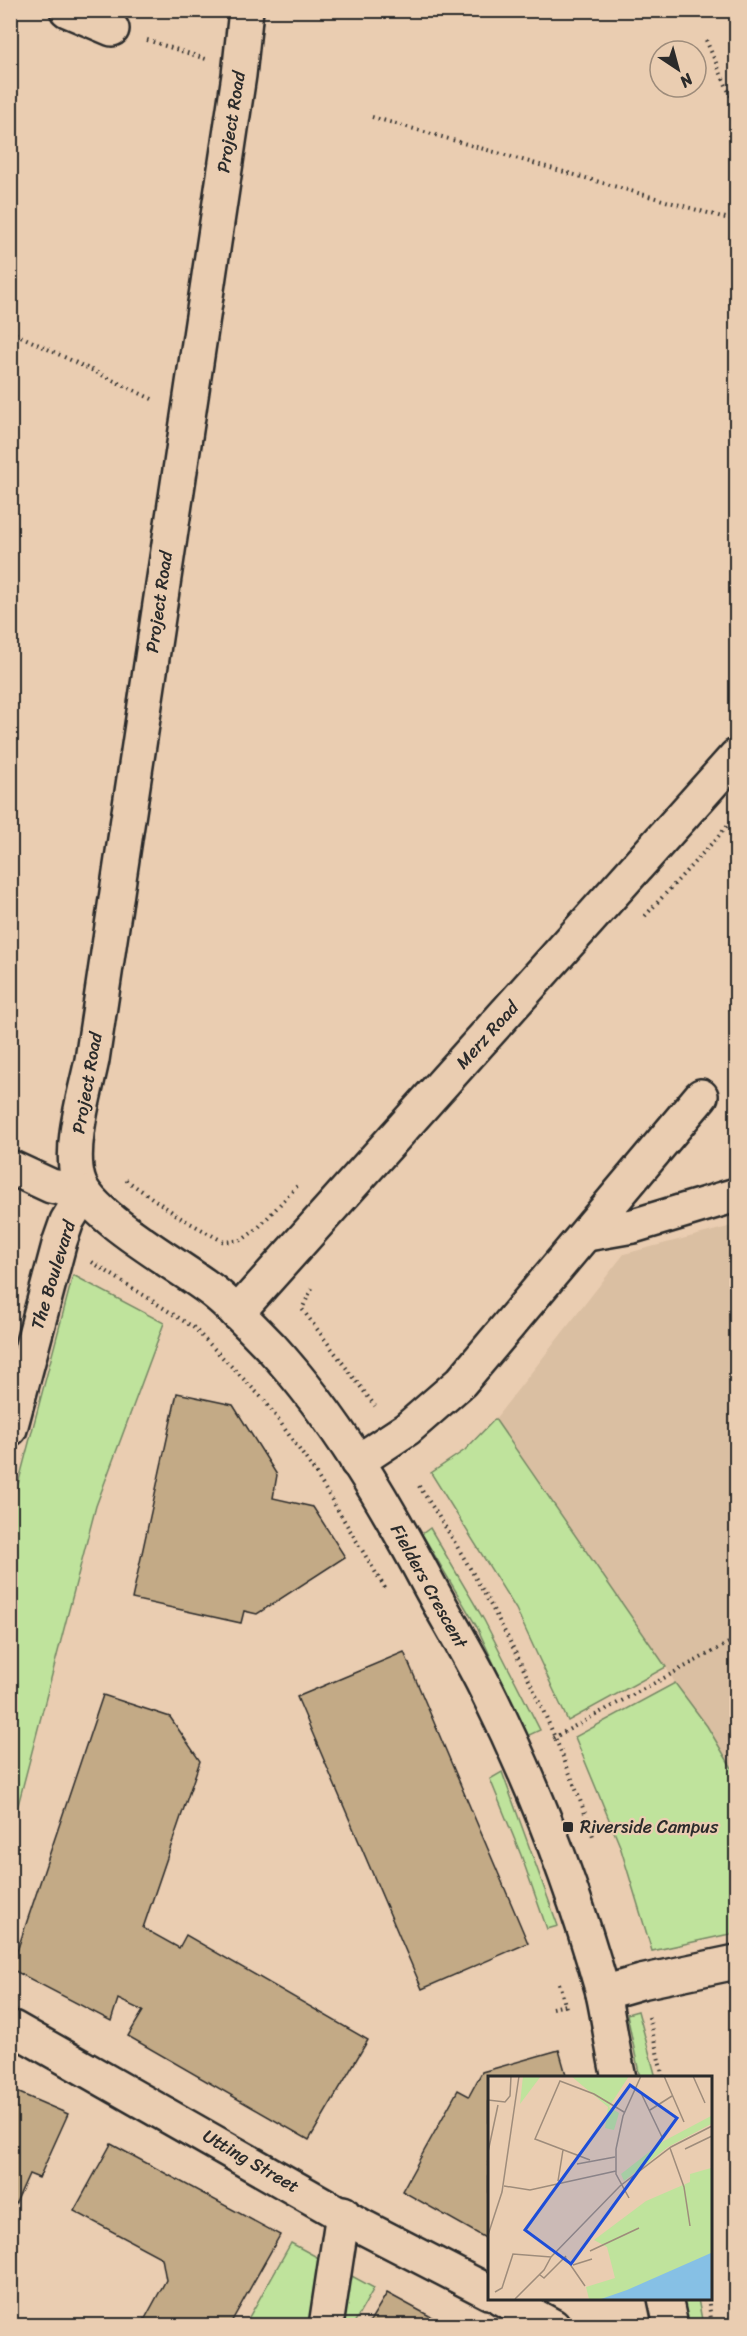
<svg xmlns="http://www.w3.org/2000/svg" width="747" height="2336" viewBox="0 0 747 2336" font-family="Sriracha,sans-serif">
<rect width="100%" height="100%" fill="#eacdb1"/>
<filter id="ink" filterUnits="userSpaceOnUse"><feTurbulence type="fractalNoise" baseFrequency=".0167" numOctaves="2"/><feDisplacementMap in="SourceGraphic" scale="12" xChannelSelector="R" yChannelSelector="G"/><feConvolveMatrix kernelMatrix="1 2 1 2 8 2 1 2 1" color-interpolation-filters="sRGB"/></filter>
<g filter="url(#ink)">
<path fill="#dabfa2" d="M736 1225V1775L707 1726 675 1683 666 1667 495 1419 624 1254Z"/>
<g fill="#bfe39c" stroke="#758764" stroke-width="1.5">
<path d="M73 1275 164 1323 96 1506 11 1832V1511Z"/>
<path d="M495 1419 666 1667 568 1721 516 1609 431 1473 465 1450Z"/>
<path d="M430 1528 484 1620 540 1730 527 1736 477 1627 422 1534Z"/>
<path d="M675 1683 707 1726 736 1775V1934L725 1935 652 1951 620 1846 575 1737Z"/>
<path d="M502 1772 558 1926 547 1929 521 1855 490 1779Z"/>
<path d="M638 2011 655 2074 656 2078H640L627 2014Z"/>
<path d="M291 2243 374 2288 353 2325 244 2326Z"/>
<path d="M682 2299H698L703 2325H686Z"/>
</g>
<g fill="#c3aa86" stroke="#2b2b2b" stroke-width="1.5">
<path d="M177 1393 233 1405 277 1475 273 1498 313 1507 345 1557 257 1614 244 1611 241 1623 132 1599Z"/>
<path d="M404 1652 528 1943 422 1989 297 1697Z"/>
<path d="M103 1695 170 1717 200 1761 143 1928 179 1948 186 1935 368 2040 309 2140 128 2036 143 2011 118 1999 111 2021 11 1969Z"/>
<path d="M559 2050 567 2078H489V2240L402 2191 458 2090 469 2096 482 2072Z"/>
<path d="M10 2089 68 2114 39 2178 29 2174 10 2216Z"/>
<path d="M111 2144 280 2235 229 2326H141L166 2280 162 2258 74 2211Z"/>
<path d="M387 2293 448 2326H367Z"/>
</g>
<g fill="none" stroke-linecap="round" stroke-linejoin="round">
<defs>
<g id="minor">
<path d="M67 10 112 29"/>
<path d="M246 10 239 75 92 1060C85 1094 69 1146 78 1179 87 1216 183 1267 215 1293 235 1309 253 1329 271 1347 336 1418 385 1502 430 1587 448 1620 468 1653 485 1687 533 1783 573 1886 602 1989 609 2018 612 2049 619 2078"/>
<path d="M10 1167 51 1186 84 1193"/>
<path d="M587 1234 633 1226 736 1195"/>
<path d="M237 1313 736 756"/>
<path d="M10 1429 60 1241 67 1221 84 1193"/>
<path d="M357 1462 407 1429 461 1382 701 1096"/>
<path d="M603 1993 641 1982 736 1962"/>
<path d="M13 2028 365 2228 489 2292"/>
<path d="M501 2298 553 2326"/>
<path d="M665 2298 671 2326"/>
<path d="M326 2326 343 2213"/>
</g>
</defs>
<use href="#minor" stroke="#2b2b2b" stroke-width="38"/>
<g stroke="#2b2b2b" stroke-width="4" stroke-dasharray="1.5 4.5" stroke-linecap="butt">
<path d="M147 40 206 59"/>
<path d="M706 40 736 108"/>
<path d="M372 117 736 221"/>
<path d="M10 331 154 400"/>
<path d="M645 916 736 817"/>
<path d="M126 1180 181 1218 224 1242 242 1240 257 1229 299 1184"/>
<path d="M92 1262 193 1327 265 1401 313 1469 385 1588"/>
<path d="M312 1288 302 1309 375 1406"/>
<path d="M419 1486C491 1595 550 1712 593 1836"/>
<path d="M553 1738 736 1639"/>
<path d="M559 1983 566 2008"/>
<path d="M552 2008 566 2005"/>
<path d="M649 2017 663 2078"/>
<path d="M708 2298 712 2326"/>
</g>
<use href="#minor" stroke="#eacdb1" stroke-width="33"/>
</g>
</g>
<rect fill="#2b2b2b" stroke="#eacdb1" stroke-width="2" x="562" y="1821" width="12" height="12" rx="3"/>
<g text-anchor="middle" dominant-baseline="central" stroke-width="4.5" stroke-linejoin="round" paint-order="stroke">
<g font-size="18" fill="#2b2b2b" stroke="#eacdb1">
<text transform="translate(231 122) rotate(-81)">Project Road</text>
<text transform="translate(159 602) rotate(-82)">Project Road</text>
<text transform="translate(487 1035) rotate(-48)">Merz Road</text>
<text transform="translate(87 1083) rotate(-80)">Project Road</text>
<text transform="translate(53 1275) rotate(-73)">The Boulevard</text>
<text transform="translate(429 1586) rotate(61)">Fielders Crescent</text>
<text transform="translate(251 2161) rotate(30)">Utting Street</text>
</g>
<g font-size="18" fill="#2b2b2b" stroke="#eacdb1" text-anchor="start">
<text x="580" y="1827">Riverside Campus</text>
</g>
</g>
<g transform="translate(488 2076)">
<rect width="224" height="224" fill="#eacdb1"/>
<path d="M35 0H53L32 28ZM83 0H141L121 31 131 37 126 54 117 52 120 31ZM223 40V48L180 71 136 105 133 98 174 66ZM223 92V223H101L98 211 127 202 119 171 106 164 158 125 202 106V98Z" fill="#bfe39c"/>
<path d="M223 177V223H113L139 214Z" fill="#86c0e5"/>
<path fill="none" stroke="#9e8c7b" stroke-width="1.5" d="M176 0 196 46M205 0 217 27M147 12 153 17 174 61M0 24 17 26 22 20 23 0M162 34 184 20M182 72 196 111 202 150M197 73 224 60M0 76 10 29M102 84 47 63 72 5 106 18 136 36M89 88 127 81M70 105 75 74M16 110 42 114 128 95M141 122 128 98V73L135 40 153 0M0 159 14 116 31 0M102 175 151 152M77 181 97 210M85 189 104 183M52 199 56 202 78 180M7 216 14 212 25 178 63 181 132 110 183 71 224 50M27 223 56 194 63 181"/>
<path fill="#1d4ed8" fill-opacity="0.15" stroke="#1d4ed8" stroke-width="3" d="M142 9 189 42 83 188 37 154Z"/>
<rect width="224" height="224" fill="none" stroke="#2b2b2b" stroke-width="3"/>
</g>
<rect width="747" height="2336" fill="none" stroke="#eacdb1" stroke-width="36"/>
<rect x="18" y="18" width="711" height="2300" fill="none" stroke="#2b2b2b" stroke-width="2" filter="url(#ink)"/>
<g transform="translate(678 69) rotate(144)"><circle r="28" fill="#eacdb1" stroke="#9e8c7b" stroke-width="1.5"/>
<path d="M0-4.5L10 22L0 15L-10 22Z" fill="#2b2b2b"/>
<text y="-9" font-size="16" font-weight="bold" text-anchor="middle" fill="#2b2b2b">N</text>
</g>
</svg>
